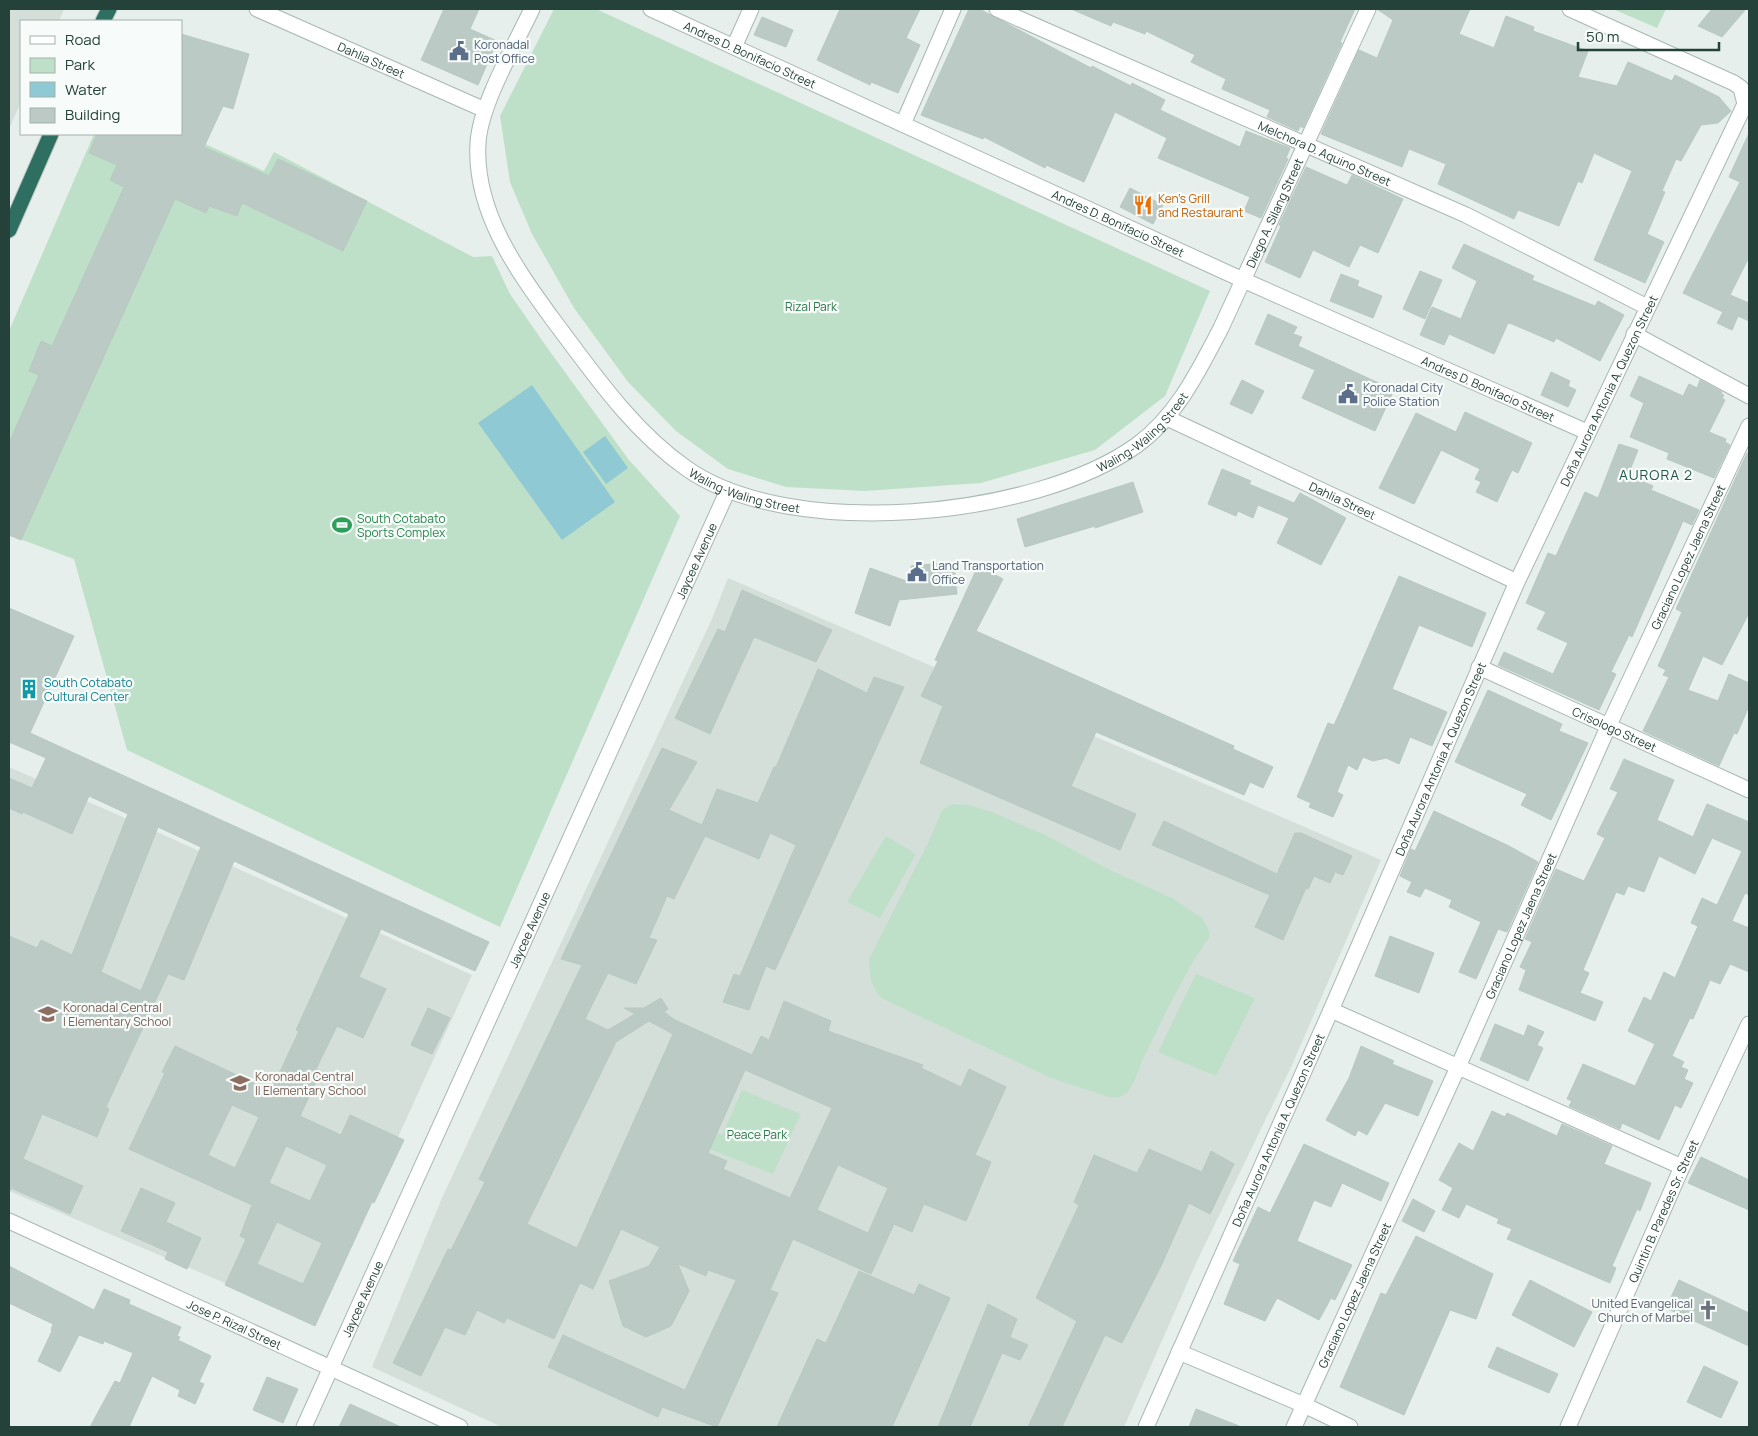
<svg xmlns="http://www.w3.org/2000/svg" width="1758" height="1436" viewBox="0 0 1758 1436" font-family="Manrope,sans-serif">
<rect width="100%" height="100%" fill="#e6efeb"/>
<g fill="#d4dfda">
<path d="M9 9H64L59 21H21V102L9 129Z"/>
<path d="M728 578 1381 860 1292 1065 1197 1261 1124 1427H502L372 1367 442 1198 711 621Z"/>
<path d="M9 767 166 836 472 975 314 1321 9 1191Z"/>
</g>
<g fill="#bfe0c8">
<path d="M554 9H596L1210 291 1165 396 1095 450 981 483 865 491 786 487 728 469 676 431 628 382 574 308 532 234 510 182 500 116Z"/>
<path d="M1613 9H1666L1657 28Z"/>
<path d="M181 133 264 171 274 152 473 257 492 256 510 294 546 346 629 460 680 516 500 927 127 750 74 559 9 535V331L94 134Z"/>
<path d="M952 804 969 805 992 812 1048 836 1106 868 1172 898 1202 918 1209 930V938L1192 963 1168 1008 1142 1061 1135 1080 1127 1093 1120 1097 1112 1098 1051 1078 881 998C871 986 869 975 869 959L930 839 942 810Z"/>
<path d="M886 836 916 854 880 918 847 902Z"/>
<path d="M1196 974 1255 998 1216 1076 1158 1052Z"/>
<path d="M742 1090 801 1114 773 1174 704 1147 710 1131 722 1135Z"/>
</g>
<g fill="#8ec9d4">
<path d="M532 385 615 502 562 540 478 423Z"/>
<path d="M605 436 628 468 606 484 583 452Z"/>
</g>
<g fill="#bbcac4" stroke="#b8c9c2" fill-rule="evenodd">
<path d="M444 9H479L470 29 497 41 478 85 421 60Z"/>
<path d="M840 9H920L906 38 920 45 898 93 871 82 870 85 817 60Z"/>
<path d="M969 9H979L989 14 1091 68 1092 66 1131 86 1132 83 1165 100 1160 110 1205 131 1240 147 1246 131 1290 148 1286 158 1288 159 1261 218 1244 211 1250 197 1158 158 1167 138 1115 112 1084 182 1046 165 1045 168 984 137 983 139 921 115Z"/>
<path d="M1071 9H1355L1340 42 1342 43 1303 128 1300 126 1298 131 1267 117 1270 110 1222 89 1226 79 1191 62 1195 55 1146 31 1145 34 1113 22 1111 26Z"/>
<path d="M1377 9H1470L1459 34 1494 48 1506 16 1534 27 1533 31 1588 51 1578 77 1617 86 1628 62 1672 81 1675 75 1719 97 1731 111 1718 123 1701 125 1681 161 1676 159 1662 191 1665 192 1647 234 1664 242 1645 283 1594 260 1632 171 1594 153 1582 183 1578 181 1559 226 1518 210 1514 219 1438 184 1446 164 1409 149 1402 167 1321 134 1359 50 1377 58 1393 20Z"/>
<path d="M1712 9H1746L1722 37 1698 26Z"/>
<path d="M762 17 793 30 786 47 754 35Z"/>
<path d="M181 34 249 54 233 109 223 106 204 147 269 176 278 159 367 201 343 251 242 203 237 216 209 206 206 213 175 199 21 540 9 535V443L39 375 29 371 41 341 52 346 124 187 110 180 117 165 89 153 97 134H181Z"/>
<path d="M1749 133V257L1730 295 1749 303V321L1738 316 1732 330 1717 323 1723 312 1683 293 1740 182 1729 177Z"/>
<path d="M1306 167 1347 185 1352 175 1403 199 1378 253 1360 245 1349 267 1313 250 1300 278 1265 262 1281 226 1279 225Z"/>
<path d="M1130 188 1163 205 1153 224 1120 207Z"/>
<path d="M1464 244 1534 276 1532 280 1595 306 1598 301 1624 315 1600 361 1556 338 1554 342 1512 324 1508 323 1494 354 1449 334 1444 345 1420 335 1432 307 1461 319 1477 281 1452 268Z"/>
<path d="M1420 271 1442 280 1425 319 1403 309Z"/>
<path d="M1341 274 1359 281 1357 286 1382 296 1373 318 1330 301Z"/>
<path d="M1268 314 1297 327 1293 334 1302 337 1298 346 1394 390 1375 431 1302 398 1315 370 1255 344Z"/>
<path d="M1551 372 1570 381 1568 386 1576 390 1568 407 1541 395Z"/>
<path d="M1639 376 1683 396 1689 384 1697 388 1700 380 1722 392 1721 394 1724 395 1722 398 1725 400 1709 432 1726 439 1725 442 1730 445 1714 478 1667 459 1669 453 1630 437 1644 403 1630 396Z"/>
<path d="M1242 380 1264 391 1252 414 1230 404Z"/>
<path d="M1465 412 1532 443 1518 473 1512 470 1497 502 1476 492 1481 482 1475 479 1480 469 1441 450 1414 504 1379 488 1416 413 1456 432Z"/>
<path d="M1619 444 1638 450 1628 475 1653 486 1651 490 1699 510 1692 525 1683 521 1632 637 1629 635 1611 672 1616 674 1599 710 1498 665 1504 652 1553 674 1568 643 1537 629 1546 612 1526 603 1548 553 1556 556 1585 492 1598 498Z"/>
<path d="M1747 453 1749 454V613L1722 665 1703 656 1688 690 1718 701 1729 674 1749 683V706L1737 734 1734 733 1719 766 1643 731 1669 677 1663 675 1666 670 1658 666 1682 612 1676 609Z"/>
<path d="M1222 469 1251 481 1249 484 1294 503 1300 493 1346 518 1321 565 1277 543 1289 518 1258 505 1253 518 1238 511 1236 516 1208 504Z"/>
<path d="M1133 482 1143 512 1095 528V526L1025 547 1017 519Z"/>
<path d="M954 562 957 594 899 600 890 626 855 613 870 568 912 583 911 566Z"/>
<path d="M978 566 1003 579 976 631 1234 746 1233 749 1273 767 1263 788 1250 782 1244 795 1096 732 1071 786 1136 814 1120 850 920 763 943 706 921 696 938 661 935 660Z"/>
<path d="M1399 576 1486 613 1472 647 1419 625 1392 689 1447 712 1432 746 1410 737 1399 764 1386 758 1373 761 1363 757 1357 770 1348 765 1337 792 1343 795 1333 817 1309 807 1311 803 1297 797 1328 723 1334 725 1340 712Z"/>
<path d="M742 590 832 630 816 662 754 637 710 734 675 718 718 629 725 632Z"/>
<path d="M9 608 74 636 30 733 489 942 475 971 381 929 359 977 386 989 363 1038 337 1026 316 1069 321 1071 300 1116 341 1135 350 1115 404 1140 374 1203 372 1202 315 1326 225 1285 246 1239 240 1236 252 1205 129 1149 165 1073 162 1072 175 1046 271 1091 299 1031 296 1030 349 914 234 861 184 980 168 974 106 1107 109 1109 97 1137 42 1114 23 1159 83 1186 70 1214 11 1188 9 1192V936L37 948 41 940 72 955 128 814 89 796 72 834 23 812 22 814 9 808V778L32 788 46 758 9 742ZM158 827 201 847 141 991 101 972ZM232 1105 259 1117 235 1168 208 1155ZM286 1146 327 1165 310 1201 269 1183ZM277 1222 322 1243 303 1284 257 1264Z"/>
<path d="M818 669 867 693 874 677 904 687 775 970 766 966 749 1010 723 1002 734 974 740 976 796 845 770 833 759 859 705 836 674 899 667 896 649 938 657 940 636 984 608 973 585 1019 608 1030 635 1014 624 1008H644L661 998 668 1009 664 1012 675 1020 752 1055 761 1036 769 1040 784 1001 831 1021 828 1031 923 1065 921 1068 961 1087 969 1069 1006 1087 975 1155 991 1162 966 1221 924 1204 912 1232 894 1224 871 1274 793 1239 770 1290 778 1293 717 1427 662 1407 658 1417 548 1367 563 1335 685 1390 736 1280 708 1270 706 1276 678 1264 689 1291 671 1326 646 1337 623 1326 609 1281 649 1266 660 1247 621 1229 593 1289 580 1283 554 1339 507 1318 504 1323 477 1310 465 1335 445 1327 421 1376 393 1363 448 1249 451 1250 485 1182 479 1179 582 965 561 959 662 748 697 762 669 810 702 825 717 789 758 803 774 767H776ZM649 1021 673 1034 577 1248 527 1224 616 1042ZM745 1070 832 1108 790 1198 723 1169 727 1161 708 1153ZM838 1165 888 1188 868 1233 817 1210Z"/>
<path d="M1488 690 1562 724 1559 731 1588 743 1551 820 1521 805 1527 794 1455 762Z"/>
<path d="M1624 759 1674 780 1657 820 1693 837 1707 804 1749 822V895L1745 893 1732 921 1749 928V972L1730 964 1720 984 1710 980 1693 1019 1690 1018 1672 1056 1684 1062 1681 1067 1688 1070 1684 1079 1693 1083 1681 1108 1675 1105 1659 1140 1622 1123 1620 1129 1569 1106 1572 1101 1567 1099 1583 1064 1635 1086 1655 1044 1628 1031 1644 997 1651 1001 1664 972 1675 978 1698 926 1691 923 1702 898 1717 905 1742 851 1712 838 1695 874 1659 856 1644 892 1628 886 1624 895 1616 892 1583 970 1589 973 1580 993 1603 1002 1595 1021 1519 990 1526 970 1520 967 1532 942 1525 939 1556 869 1584 881 1605 838 1597 834 1618 792 1610 789Z"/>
<path d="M1434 811 1509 846 1538 862 1507 932 1498 929 1476 979 1459 972 1481 922 1449 907 1452 900 1425 888 1420 897 1407 892 1412 882 1400 876 1411 849 1415 851Z"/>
<path d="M1164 821 1277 874 1295 833H1301L1352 856 1343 875 1335 872 1330 883 1314 876 1308 889 1306 888 1283 940 1255 927 1270 895 1152 845Z"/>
<path d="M1390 936 1434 953 1419 993 1375 976Z"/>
<path d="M428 1008 450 1018 432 1054 411 1045Z"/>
<path d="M1495 1024 1524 1036 1528 1025 1544 1032 1537 1045 1543 1048 1528 1081 1480 1060Z"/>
<path d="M1361 1046 1394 1061 1392 1064 1433 1081 1418 1116 1385 1103 1367 1135 1358 1130 1355 1136 1326 1120 1349 1078Z"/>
<path d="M1492 1111 1505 1117 1507 1113 1557 1136 1562 1124 1612 1146 1604 1164 1651 1183 1640 1211 1637 1209 1612 1266 1616 1268 1610 1283 1507 1239 1512 1229 1497 1223 1499 1219 1466 1204 1459 1218 1442 1210 1453 1188 1439 1180 1459 1143 1473 1151Z"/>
<path d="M1304 1144 1389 1183 1381 1201 1342 1183 1331 1207 1314 1200 1297 1241 1352 1265 1335 1300 1331 1298 1319 1320 1277 1298 1265 1321 1224 1304 1240 1264 1233 1261 1258 1207 1270 1213Z"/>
<path d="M1149 1149 1202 1172 1211 1151 1234 1164 1210 1214 1189 1203 1161 1266 1122 1343 1105 1335 1062 1427H1028L1077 1321 1036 1298 1079 1205 1074 1202 1094 1155 1137 1173Z"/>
<path d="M1701 1157 1749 1180V1210L1688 1183Z"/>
<path d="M141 1188 175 1203 166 1222 201 1238 187 1269 165 1259 168 1252 121 1231Z"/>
<path d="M1413 1199 1435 1211 1424 1232 1402 1221Z"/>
<path d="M1416 1236 1493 1274 1476 1319 1450 1310 1404 1415 1340 1387 1381 1293 1386 1295Z"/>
<path d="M9 1266 94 1310 104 1289 130 1300 129 1304 181 1327 177 1336 180 1337 178 1340 211 1356 199 1382 204 1384 195 1404 178 1396 180 1390 152 1376 129 1427H90L115 1381 120 1383 133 1353 104 1341 103 1344 79 1335 60 1372 38 1361 52 1331 51 1330 53 1324 9 1303Z"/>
<path d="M859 1271 914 1295 919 1284 950 1298 892 1427H777L817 1339 826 1343Z"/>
<path d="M1530 1280 1592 1312 1574 1347 1512 1315Z"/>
<path d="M1679 1280 1749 1313V1346L1666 1308Z"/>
<path d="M988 1304 1017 1319 1010 1337 1028 1345 1020 1360 1002 1353 970 1427H938Z"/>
<path d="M1497 1347 1558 1374 1549 1393 1488 1367Z"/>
<path d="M1704 1366 1738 1382 1721 1418 1687 1402Z"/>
<path d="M267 1377 298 1389 283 1423 253 1410Z"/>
<path d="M350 1404 401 1427H339Z"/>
<path d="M1196 1409 1239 1426V1427H1189Z"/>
</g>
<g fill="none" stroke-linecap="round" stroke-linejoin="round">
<defs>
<g id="minor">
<path id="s1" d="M257 9 485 110"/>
<path id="s2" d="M532 9C515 45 480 105 478 143 474 211 516 269 554 321 593 373 632 430 686 468 790 542 1036 518 1137 445 1177 416 1199 370 1221 328L1368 9"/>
<path id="s3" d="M651 9 1243 280 1587 432"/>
<path id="s4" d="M997 9 1466 215 1647 307"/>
<path d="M734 47 751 9"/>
<path d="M903 124 953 9"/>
<path d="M1634 334 1749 396"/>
<path id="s5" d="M1167 418 1517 582"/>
<path id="s6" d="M1479 667 1749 790"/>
<path d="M1331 1010 1682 1167"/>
<path id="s7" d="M9 1221 460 1427"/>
<path d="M1179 1352 1304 1405 1350 1427"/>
<path id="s8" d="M304 1427 728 490"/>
<path id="s9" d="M1146 1427 1331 1010 1517 582 1745 104 1741 88 1734 83 1570 9"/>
<path id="s10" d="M1294 1427 1458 1067 1608 727 1749 426"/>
<path id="s11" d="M1568 1427 1682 1167 1749 1024"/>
</g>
<g id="highway">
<path d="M103 21 109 9"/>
<path d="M9 230 51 134"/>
</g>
</defs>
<use href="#minor" stroke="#a8b8b2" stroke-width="17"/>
<use href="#highway" stroke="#c2cac8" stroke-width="17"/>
<use href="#minor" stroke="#fff" stroke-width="15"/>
<use href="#highway" stroke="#2f6f62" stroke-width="15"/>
</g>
<defs>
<symbol id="civic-bare" viewBox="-9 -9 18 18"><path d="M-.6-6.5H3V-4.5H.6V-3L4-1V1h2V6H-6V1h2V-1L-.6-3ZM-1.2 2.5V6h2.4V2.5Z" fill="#5c6f8a" stroke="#f7fbf9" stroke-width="2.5" paint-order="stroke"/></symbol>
<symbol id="restaurant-bare" viewBox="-9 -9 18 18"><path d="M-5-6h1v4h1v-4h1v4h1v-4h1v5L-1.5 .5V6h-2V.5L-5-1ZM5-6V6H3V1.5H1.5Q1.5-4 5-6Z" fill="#e8710a" stroke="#f7fbf9" stroke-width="2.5" paint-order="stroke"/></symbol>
<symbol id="stadium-bare" viewBox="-9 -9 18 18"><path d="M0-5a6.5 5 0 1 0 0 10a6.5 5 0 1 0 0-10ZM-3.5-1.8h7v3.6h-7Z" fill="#2e9e5b" stroke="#f7fbf9" stroke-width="2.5" paint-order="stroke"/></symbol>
<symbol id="building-bare" viewBox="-9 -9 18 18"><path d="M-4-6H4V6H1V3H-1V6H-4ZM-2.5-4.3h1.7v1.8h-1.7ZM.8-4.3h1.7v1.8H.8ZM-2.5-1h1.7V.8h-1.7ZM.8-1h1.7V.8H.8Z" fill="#0f9aa8" stroke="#f7fbf9" stroke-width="2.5" paint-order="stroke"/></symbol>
<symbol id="school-bare" viewBox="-9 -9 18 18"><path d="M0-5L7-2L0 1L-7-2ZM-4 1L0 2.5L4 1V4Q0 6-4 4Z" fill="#8d6e63" stroke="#f7fbf9" stroke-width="2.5" paint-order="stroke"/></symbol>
<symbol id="church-bare" viewBox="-9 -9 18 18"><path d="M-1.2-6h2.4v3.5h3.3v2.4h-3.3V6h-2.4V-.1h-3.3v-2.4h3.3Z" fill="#6b7280" stroke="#f7fbf9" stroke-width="2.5" paint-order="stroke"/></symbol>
</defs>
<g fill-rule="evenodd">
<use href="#civic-bare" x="445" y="37" width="28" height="28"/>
<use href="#restaurant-bare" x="1129" y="191" width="28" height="28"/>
<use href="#civic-bare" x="1334" y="380" width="28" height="28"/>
<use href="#stadium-bare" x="328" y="511" width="28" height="28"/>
<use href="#civic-bare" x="903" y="558" width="28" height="28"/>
<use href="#building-bare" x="15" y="675" width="28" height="28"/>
<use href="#school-bare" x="34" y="1000" width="28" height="28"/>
<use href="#school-bare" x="226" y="1069" width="28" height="28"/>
<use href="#church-bare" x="1694" y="1296" width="28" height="28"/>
</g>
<g text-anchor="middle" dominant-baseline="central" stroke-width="4.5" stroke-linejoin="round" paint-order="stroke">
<g font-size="12" fill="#4e5e75" stroke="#f7fbf9" text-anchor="start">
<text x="474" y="44">Koronadal<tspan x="474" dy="14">Post Office</tspan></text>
<text x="1363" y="387">Koronadal City<tspan x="1363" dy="14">Police Station</tspan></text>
<text x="932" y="565">Land Transportation<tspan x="932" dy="14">Office</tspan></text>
</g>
<g font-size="12" fill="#24423a" stroke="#f7fbf9">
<text stroke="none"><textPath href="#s3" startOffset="109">Andres D. Bonifacio Street</textPath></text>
<text stroke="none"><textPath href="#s1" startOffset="125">Dahlia Street</textPath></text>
<text stroke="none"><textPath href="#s4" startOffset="358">Melchora D. Aquino Street</textPath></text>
<text stroke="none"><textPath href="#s2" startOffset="1285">Diego A. Silang Street</textPath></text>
<text stroke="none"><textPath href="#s3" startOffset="514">Andres D. Bonifacio Street</textPath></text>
<text stroke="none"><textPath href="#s3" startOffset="919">Andres D. Bonifacio Street</textPath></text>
<text stroke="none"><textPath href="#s9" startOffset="1135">Doña Aurora Antonia A. Quezon Street</textPath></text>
<text stroke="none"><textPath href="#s2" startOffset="1025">Waling-Waling Street</textPath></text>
<text stroke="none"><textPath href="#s2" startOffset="605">Waling-Waling Street</textPath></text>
<text stroke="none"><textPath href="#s5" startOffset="194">Dahlia Street</textPath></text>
<text stroke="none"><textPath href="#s10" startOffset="955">Graciano Lopez Jaena Street</textPath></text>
<text stroke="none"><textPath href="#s8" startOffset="951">Jaycee Avenue</textPath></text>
<text stroke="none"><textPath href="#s6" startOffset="149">Crisologo Street</textPath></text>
<text stroke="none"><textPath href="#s9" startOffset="730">Doña Aurora Antonia A. Quezon Street</textPath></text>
<text stroke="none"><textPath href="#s10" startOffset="550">Graciano Lopez Jaena Street</textPath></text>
<text stroke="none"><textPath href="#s8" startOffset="546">Jaycee Avenue</textPath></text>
<text stroke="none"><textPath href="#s9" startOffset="325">Doña Aurora Antonia A. Quezon Street</textPath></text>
<text stroke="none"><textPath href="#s11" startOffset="236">Quintin B. Paredes Sr. Street</textPath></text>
<text stroke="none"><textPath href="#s10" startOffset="145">Graciano Lopez Jaena Street</textPath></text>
<text stroke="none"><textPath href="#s8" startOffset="141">Jaycee Avenue</textPath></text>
<text stroke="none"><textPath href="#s7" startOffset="248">Jose P. Rizal Street</textPath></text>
</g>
<g font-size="12" fill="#c56008" stroke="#f7fbf9" text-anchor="start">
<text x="1158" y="198">Ken's Grill<tspan x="1158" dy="14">and Restaurant</tspan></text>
</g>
<g font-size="12" fill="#2d7a4b" stroke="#f7fbf9">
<text x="811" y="306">Rizal Park</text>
<text x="757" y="1134">Peace Park</text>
</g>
<g font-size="12" fill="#27864d" stroke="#f7fbf9" text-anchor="start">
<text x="357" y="518">South Cotabato<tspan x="357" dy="14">Sports Complex</tspan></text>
</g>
<g font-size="12" fill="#0d838f" stroke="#f7fbf9" text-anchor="start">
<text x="44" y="682">South Cotabato<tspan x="44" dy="14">Cultural Center</tspan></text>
</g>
<g font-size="12" fill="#785e54" stroke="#f7fbf9" text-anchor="start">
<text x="63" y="1007">Koronadal Central<tspan x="63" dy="14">I Elementary School</tspan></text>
<text x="255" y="1076">Koronadal Central<tspan x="255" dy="14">II Elementary School</tspan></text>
</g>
<g font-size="12" fill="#5b616d" stroke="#f7fbf9" text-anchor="end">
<text x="1693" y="1303">United Evangelical<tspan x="1693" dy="14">Church of Marbel</tspan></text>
</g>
<g font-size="14" letter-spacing="1" fill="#1f5548" stroke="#f7fbf9">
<text x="1656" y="474">AURORA 2</text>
</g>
</g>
<rect width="1758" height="1436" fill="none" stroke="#24423a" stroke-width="20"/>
<rect x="20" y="20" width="162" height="115" fill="#f7fbf9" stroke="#a3b1ad"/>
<rect x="30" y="36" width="25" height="8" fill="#ffffff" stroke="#a3b1ad"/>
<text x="65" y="45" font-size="15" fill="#24423a">Road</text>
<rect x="30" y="58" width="25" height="15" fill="#bfe0c8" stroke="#a3b1ad"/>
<text x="65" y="70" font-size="15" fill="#24423a">Park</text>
<rect x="30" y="82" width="25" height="15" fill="#8ec9d4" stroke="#a3b1ad"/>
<text x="65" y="95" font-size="15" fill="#24423a">Water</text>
<rect x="30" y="108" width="25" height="15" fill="#bbcac4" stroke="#a3b1ad"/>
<text x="65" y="120" font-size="15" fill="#24423a">Building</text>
<path d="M1578 42v8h141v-8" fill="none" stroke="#24423a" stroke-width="2.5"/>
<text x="1586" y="42" font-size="15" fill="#24423a" stroke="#f7fbf9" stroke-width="4" paint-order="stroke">50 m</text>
</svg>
